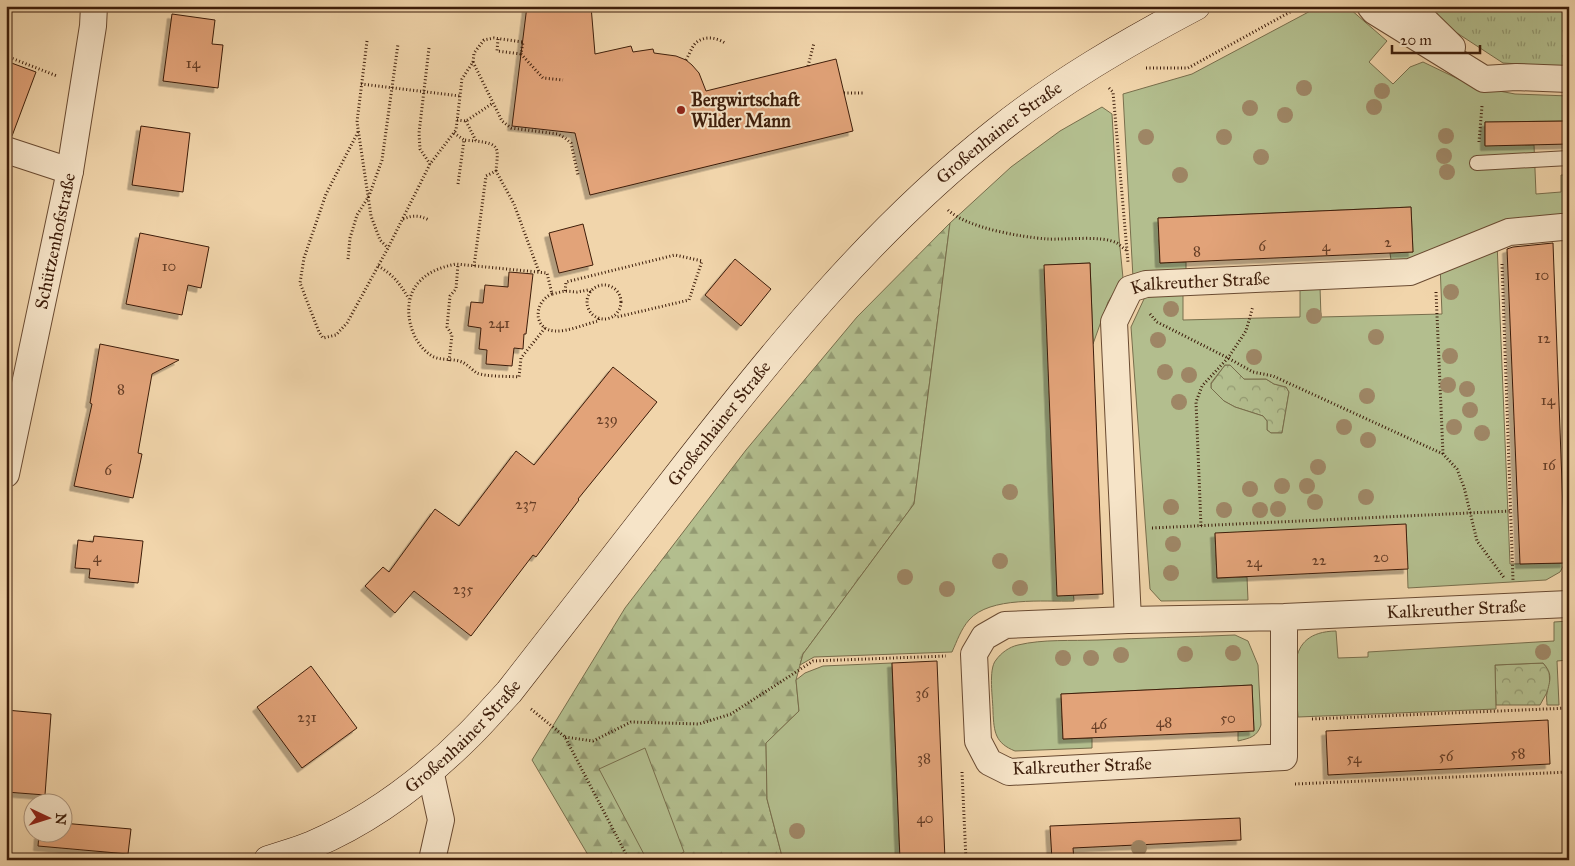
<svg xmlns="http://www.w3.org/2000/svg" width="1575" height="866" viewBox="0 0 1575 866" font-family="'IM FELL Great Primer',serif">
<defs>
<pattern id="grass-tufts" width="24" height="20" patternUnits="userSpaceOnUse" patternTransform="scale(1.25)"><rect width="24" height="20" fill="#b3be8e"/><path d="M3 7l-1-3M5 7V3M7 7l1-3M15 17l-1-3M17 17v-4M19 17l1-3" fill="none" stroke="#939a72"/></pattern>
<pattern id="forest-firs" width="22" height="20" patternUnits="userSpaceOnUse" patternTransform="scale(1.25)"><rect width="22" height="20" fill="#b3be8e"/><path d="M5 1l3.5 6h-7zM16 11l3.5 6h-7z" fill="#939a72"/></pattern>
<pattern id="park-crowns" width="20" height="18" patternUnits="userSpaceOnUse" patternTransform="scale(1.25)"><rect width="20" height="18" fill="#b3be8e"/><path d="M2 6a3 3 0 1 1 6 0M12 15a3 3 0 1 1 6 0" fill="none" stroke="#939a72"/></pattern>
<filter id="shadow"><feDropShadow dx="-4.5" dy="4.5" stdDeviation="0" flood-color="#0004"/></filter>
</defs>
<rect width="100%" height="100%" fill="#f1d5ab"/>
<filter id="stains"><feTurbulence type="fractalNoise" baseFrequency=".004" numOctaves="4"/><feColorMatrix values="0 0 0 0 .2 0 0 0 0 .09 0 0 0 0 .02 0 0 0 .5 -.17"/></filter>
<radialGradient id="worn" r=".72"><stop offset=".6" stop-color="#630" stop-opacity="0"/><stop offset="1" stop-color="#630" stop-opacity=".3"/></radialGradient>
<path fill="url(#grass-tufts)" stroke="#786e4c" d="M1422 6H1569V67L1503 63 1434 18Z"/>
<g fill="url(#forest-firs)" stroke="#786e4c">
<path d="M950 223 914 504 803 654 796 680 799 711 766 743 767 799 783 860H591L532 760 625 608 746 450 857 317Z"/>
<path d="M1569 853V860H1405Z"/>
</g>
<g fill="url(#park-crowns)" stroke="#786e4c">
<path d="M1225 365H1230L1244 379H1266L1274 384 1286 387 1289 392 1282 433H1271L1267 430V421L1263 416 1235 407 1224 401 1211 388V384Z"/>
<path d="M1543 663 1549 670 1550 687 1540 705H1496L1495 665Z"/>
</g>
<g fill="#b3be8e" stroke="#786e4c" fill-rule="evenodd">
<path d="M1316 8 1350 9 1387 41 1369 62 1393 84 1410 67 1423 62 1473 86 1515 94 1569 96V121L1485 122V145H1534L1536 194 1561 192V175H1569V221L1392 267 1390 253 1413 252 1411 207 1158 218 1160 263 1186 262V275L1133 278 1123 94 1192 74Z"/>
<path d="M1102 107 1112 114 1119 237 1123 278 1108 302 1093 344 1090 263 1045 265 1074 601C1044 602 990 596 969 620 961 629 957 641 952 652L814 657 800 665 803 654 914 504 950 223 1011 167 1060 131Z"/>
<path d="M1497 242 1510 564 1565 563 1560 572 1546 580 1408 588 1406 525 1215 534 1217 578 1247 577 1248 600 1161 601 1150 589 1131 327 1144 299 1151 290 1183 287V320L1300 317V287H1320L1321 317 1442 314 1440 264ZM1225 365H1230L1244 379H1266L1274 384 1286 387 1289 392 1282 433H1271L1267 430V421L1263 416 1235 407 1224 401 1211 388V383Z"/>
<path d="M1569 621V660L1557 661 1559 705H1547C1547 702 1546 696 1547 693 1550 680 1553 674 1543 663L1495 665 1496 709 1298 717C1296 680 1282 632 1336 631L1338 658 1368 657V652L1554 641V622Z"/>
<path d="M1235 635 1248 641 1258 665 1261 725C1257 737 1250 738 1238 741V731L1254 730 1252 685 1061 694 1063 739 1092 738V748L1015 751C995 743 994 732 993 712 993 699 988 669 996 660 1001 653 1009 647 1018 645 1043 639 1071 641 1098 640 1143 638 1189 637 1235 635Z"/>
<path d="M892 663 900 860H783L767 799 766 743 799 711 796 680 805 673 823 666Z"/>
<path d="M645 748 684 852 670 860H647L599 769Z"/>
</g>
<g fill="#e2a379" stroke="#3d1d0a" filter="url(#shadow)">
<path d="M527 6H591L595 54 631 46 633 52 653 49 654 53 676 56 686 60 692 65 699 73 706 91 836 59 853 131 590 195 575 133 512 126Z"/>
<path d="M172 14 215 20 212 44 223 45 218 88 163 81Z"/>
<path d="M6 61 36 72 12 136 6 135Z"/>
<path d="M1569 121V144L1485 146V122Z"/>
<path d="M141 126 190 133 183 192 132 185Z"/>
<path d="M1411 207 1413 252 1160 263 1158 218Z"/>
<path d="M583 224 593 265 559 273 549 233Z"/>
<path d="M140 233 209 247 201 288 188 285 182 315 126 304Z"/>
<path d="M1553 243 1565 563 1520 564 1507 249 1513 247Z"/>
<path d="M735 259 771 289 741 326 705 295Z"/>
<path d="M1090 263 1103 594 1057 596 1044 265Z"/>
<path d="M509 272 533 274 526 334H524L523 349 514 348 512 366 486 364 487 350 479 349 481 328 468 326 471 302 483 303 485 285 508 287Z"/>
<path d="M100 344 179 360 152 374 138 453 142 454 133 498 74 486 92 404 90 403Z"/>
<path d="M613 367 657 402 578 499 579 500 536 557 533 555 471 636 414 591 395 613 365 586 383 567 389 572 435 509 459 526 516 451 534 465Z"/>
<path d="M1406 524 1408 569 1217 578 1215 533Z"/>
<path d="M94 536 143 541 138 583 89 578 90 569 75 568 78 540 93 542Z"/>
<path d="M937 661 945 860H900L892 663Z"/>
<path d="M311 666 357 728 302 768 257 707Z"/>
<path d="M1252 685 1254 731 1063 739 1061 694Z"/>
<path d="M6 710 51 714 45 795 6 792Z"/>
<path d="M1548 720 1550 764 1328 775 1326 731Z"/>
<path d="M1240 818 1241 840 1073 848 1074 860H1052L1050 826Z"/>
<path d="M62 823 131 829 128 854 38 846 39 834H62Z"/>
</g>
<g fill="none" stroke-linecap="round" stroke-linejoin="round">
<defs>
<path id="lane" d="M1477 163 1569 158"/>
<g id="street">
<path d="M1370 6 1374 11 1484 79 1516 77 1569 79"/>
<path d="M1410 6 1452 47"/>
<path d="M6 150 70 171"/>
<path id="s1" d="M6 474 70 171 93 26 94 6"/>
<path id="s2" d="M1284 617V757L1009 772 989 762 978 741 974 654 984 637 1005 625 1128 620 1284 617 1569 604"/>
<path id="s3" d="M1128 620 1114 322 1130 289 1146 284 1410 272 1509 232 1562 227 1569 228"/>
<path d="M430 770 441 820 432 860"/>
</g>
<g id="secondary">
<path id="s4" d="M268 860C282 855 298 851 312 845 371 820 425 779 470 734 484 720 496 706 509 692 566 618 624 544 682 470 776 349 874 228 996 132 1057 83 1126 43 1196 6"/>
</g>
</defs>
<use href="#lane" stroke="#6a4b32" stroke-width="16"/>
<use href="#street" stroke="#6a4b32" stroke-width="28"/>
<use href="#secondary" stroke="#3d1d0a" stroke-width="29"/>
<g stroke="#3d1d0a" stroke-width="3" stroke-dasharray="1 2.5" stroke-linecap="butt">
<path d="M1257 8 1261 6"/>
<path d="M498 39 497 51 521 54"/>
<path d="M367 41 357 122 371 216 380 240 388 248"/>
<path d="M429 48 419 133 420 149 430 164"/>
<path d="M6 56 57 76"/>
<path d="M686 60C689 55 691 49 694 45 702 35 716 37 725 43"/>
<path d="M473 62 474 53 484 40 494 38 523 42 521 54 543 78 563 80"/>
<path d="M808 66 814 43"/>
<path d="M1146 68H1188L1301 6"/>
<path d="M361 84 460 96"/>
<path d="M1109 88 1113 92 1128 262"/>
<path d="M844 93H864"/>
<path d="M457 120 466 121 493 103"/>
<path d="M466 121 476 141C501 144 498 148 496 171"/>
<path d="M358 132 326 194 304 258 300 283 319 332 323 338 336 335 347 323 388 248 430 164 456 130 462 79 473 62 502 121 511 128 558 134 565 138 571 143 578 175"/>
<path d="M454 133 464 140"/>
<path d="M1479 142 1482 106"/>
<path d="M458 184 464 140 476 141"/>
<path d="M948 210C967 228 1021 237 1047 239 1066 240 1101 235 1117 243 1120 245 1123 248 1126 250"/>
<path d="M403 219C413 215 419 215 429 220"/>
<path d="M348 259 350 238 357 215 369 196 382 160 398 44"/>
<path d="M1502 264 1513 580"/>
<path d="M378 266C394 275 400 284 409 299"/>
<path d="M474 266 486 176 496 171 514 204 539 272"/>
<circle cx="604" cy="302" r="17"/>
<path d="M565 291 566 282 675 255 702 261 689 300 617 317 615 316"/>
<path d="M1436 292 1443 454"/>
<path d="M552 294C533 302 533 330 555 331 567 332 586 324 598 321L599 318"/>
<path d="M1150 314 1157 322 1228 358 1253 372 1273 376 1443 454 1457 469 1464 487 1477 541 1505 579"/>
<path d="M545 328 521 358 519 377C509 376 486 377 477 373 472 370 467 364 462 362 452 358 441 361 432 356 409 342 400 302 419 282 429 271 442 267 456 264L547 273 552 294 565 291 577 292 588 290 591 292"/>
<path d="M449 361 452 335 447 327 450 296 456 289 458 264"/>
<path d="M1201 526 1196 402 1202 386 1228 358 1246 331 1253 306"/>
<path d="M1152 528 1511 511"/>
<path d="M531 709 565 737 629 860"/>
<path d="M1312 719 1569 708"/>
<path d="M565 737 593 741 631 722 699 724 731 714 813 661 946 656"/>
<path d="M962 772 966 860"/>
<path d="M1295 784 1569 772"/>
</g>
<use href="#lane" stroke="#f6e4c8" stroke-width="14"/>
<use href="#street" stroke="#f6e4c8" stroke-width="26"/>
<use href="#secondary" stroke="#f6e4c8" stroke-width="28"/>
</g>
<g fill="#9e8665">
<circle cx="1304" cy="88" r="8"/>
<circle cx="1382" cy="91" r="8"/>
<circle cx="1374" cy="107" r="8"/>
<circle cx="1250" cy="108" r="8"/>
<circle cx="1285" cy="115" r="8"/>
<circle cx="1446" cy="136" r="8"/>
<circle cx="1146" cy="137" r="8"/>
<circle cx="1224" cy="137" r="8"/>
<circle cx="1444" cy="156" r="8"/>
<circle cx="1261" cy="157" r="8"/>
<circle cx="1447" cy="172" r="8"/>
<circle cx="1180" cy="175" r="8"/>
<circle cx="1451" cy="292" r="8"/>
<circle cx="1171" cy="309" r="8"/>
<circle cx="1314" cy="316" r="8"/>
<circle cx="1376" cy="337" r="8"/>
<circle cx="1158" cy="340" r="8"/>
<circle cx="1450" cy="356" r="8"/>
<circle cx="1254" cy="357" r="8"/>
<circle cx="1165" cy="372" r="8"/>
<circle cx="1189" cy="375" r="8"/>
<circle cx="1448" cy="385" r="8"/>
<circle cx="1467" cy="389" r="8"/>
<circle cx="1367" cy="396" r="8"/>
<circle cx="1179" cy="402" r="8"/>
<circle cx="1470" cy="410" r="8"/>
<circle cx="1344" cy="427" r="8"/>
<circle cx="1454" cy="427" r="8"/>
<circle cx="1482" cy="433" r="8"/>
<circle cx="1368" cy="440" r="8"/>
<circle cx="1318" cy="467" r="8"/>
<circle cx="1282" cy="486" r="8"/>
<circle cx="1307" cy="486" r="8"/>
<circle cx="1250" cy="489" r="8"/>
<circle cx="1010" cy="492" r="8"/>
<circle cx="1366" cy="497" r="8"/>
<circle cx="1315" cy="502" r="8"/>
<circle cx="1171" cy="507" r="8"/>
<circle cx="1278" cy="509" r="8"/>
<circle cx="1224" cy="510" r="8"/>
<circle cx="1260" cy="510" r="8"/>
<circle cx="1173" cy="544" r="8"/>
<circle cx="1000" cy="561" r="8"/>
<circle cx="1171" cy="573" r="8"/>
<circle cx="905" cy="577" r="8"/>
<circle cx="1020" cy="588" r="8"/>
<circle cx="947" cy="589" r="8"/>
<circle cx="1543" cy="652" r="8"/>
<circle cx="1233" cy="653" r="8"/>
<circle cx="1185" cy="654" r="8"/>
<circle cx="1121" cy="655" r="8"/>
<circle cx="1063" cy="658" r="8"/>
<circle cx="1091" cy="658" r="8"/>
<circle cx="797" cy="831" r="8"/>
<circle cx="1139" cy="848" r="8"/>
</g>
<circle fill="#8f2418" stroke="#f6e4c8" stroke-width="2" cx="681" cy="110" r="5"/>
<g text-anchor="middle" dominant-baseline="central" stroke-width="4" stroke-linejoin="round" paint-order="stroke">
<g font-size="15" fill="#663e26">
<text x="193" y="63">14</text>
<text x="1388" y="242">2</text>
<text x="1262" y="246">6</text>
<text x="1326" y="246">4</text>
<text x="1197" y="251">8</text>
<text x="169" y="266">10</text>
<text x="1542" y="275">10</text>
<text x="499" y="323">241</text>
<text x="1544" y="338">12</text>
<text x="121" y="389">8</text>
<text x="1548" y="400">14</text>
<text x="607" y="419">239</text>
<text x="1549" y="465">16</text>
<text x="108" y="470">6</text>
<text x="526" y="504">237</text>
<text x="97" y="557">4</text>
<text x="1381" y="557">20</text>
<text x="1319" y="560">22</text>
<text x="1254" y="562">24</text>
<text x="463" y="589">235</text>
<text x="922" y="693">36</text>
<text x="307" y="717">231</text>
<text x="1228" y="718">50</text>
<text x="1164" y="722">48</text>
<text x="1099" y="724">46</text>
<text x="1518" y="753">58</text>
<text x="1446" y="756">56</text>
<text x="924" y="758">38</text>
<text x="1354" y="758">54</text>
<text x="925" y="818">40</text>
</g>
<g font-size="18" font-weight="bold" fill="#3d1d0a" stroke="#f6e4c8" text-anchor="start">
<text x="691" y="100">Bergwirtschaft<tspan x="691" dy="21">Wilder Mann</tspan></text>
</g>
<g font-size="18" fill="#3d1d0a" stroke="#f6e4c8">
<text stroke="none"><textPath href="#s4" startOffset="1044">Großenhainer Straße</textPath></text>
<text stroke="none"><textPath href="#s1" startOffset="238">Schützenhofstraße</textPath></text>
<text stroke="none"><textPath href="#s3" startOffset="406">Kalkreuther Straße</textPath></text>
<text stroke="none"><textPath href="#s4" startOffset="639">Großenhainer Straße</textPath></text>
<text stroke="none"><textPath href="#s2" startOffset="1044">Kalkreuther Straße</textPath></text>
<text stroke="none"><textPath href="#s4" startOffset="234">Großenhainer Straße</textPath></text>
<text transform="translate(1082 766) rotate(-2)">Kalkreuther Straße</text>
</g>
</g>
<rect width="1575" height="866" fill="none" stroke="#f1d5ab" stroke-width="25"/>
<rect x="8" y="8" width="1560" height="851" fill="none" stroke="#3d1d0a" stroke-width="2.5"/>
<rect x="12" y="12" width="1550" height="841" fill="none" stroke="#3d1d0a"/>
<g transform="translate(48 818) rotate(94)"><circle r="24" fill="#f6e4c8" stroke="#ac947c"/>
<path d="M0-4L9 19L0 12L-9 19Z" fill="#8f2418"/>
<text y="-8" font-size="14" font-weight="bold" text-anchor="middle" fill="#3d1d0a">N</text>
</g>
<path d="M1392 45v8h88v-8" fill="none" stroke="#3d1d0a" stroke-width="2.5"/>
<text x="1400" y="45" font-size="15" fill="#3d1d0a" stroke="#f6e4c8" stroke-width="4" paint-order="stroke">20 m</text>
<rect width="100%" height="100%" filter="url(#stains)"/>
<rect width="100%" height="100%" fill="url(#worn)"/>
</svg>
